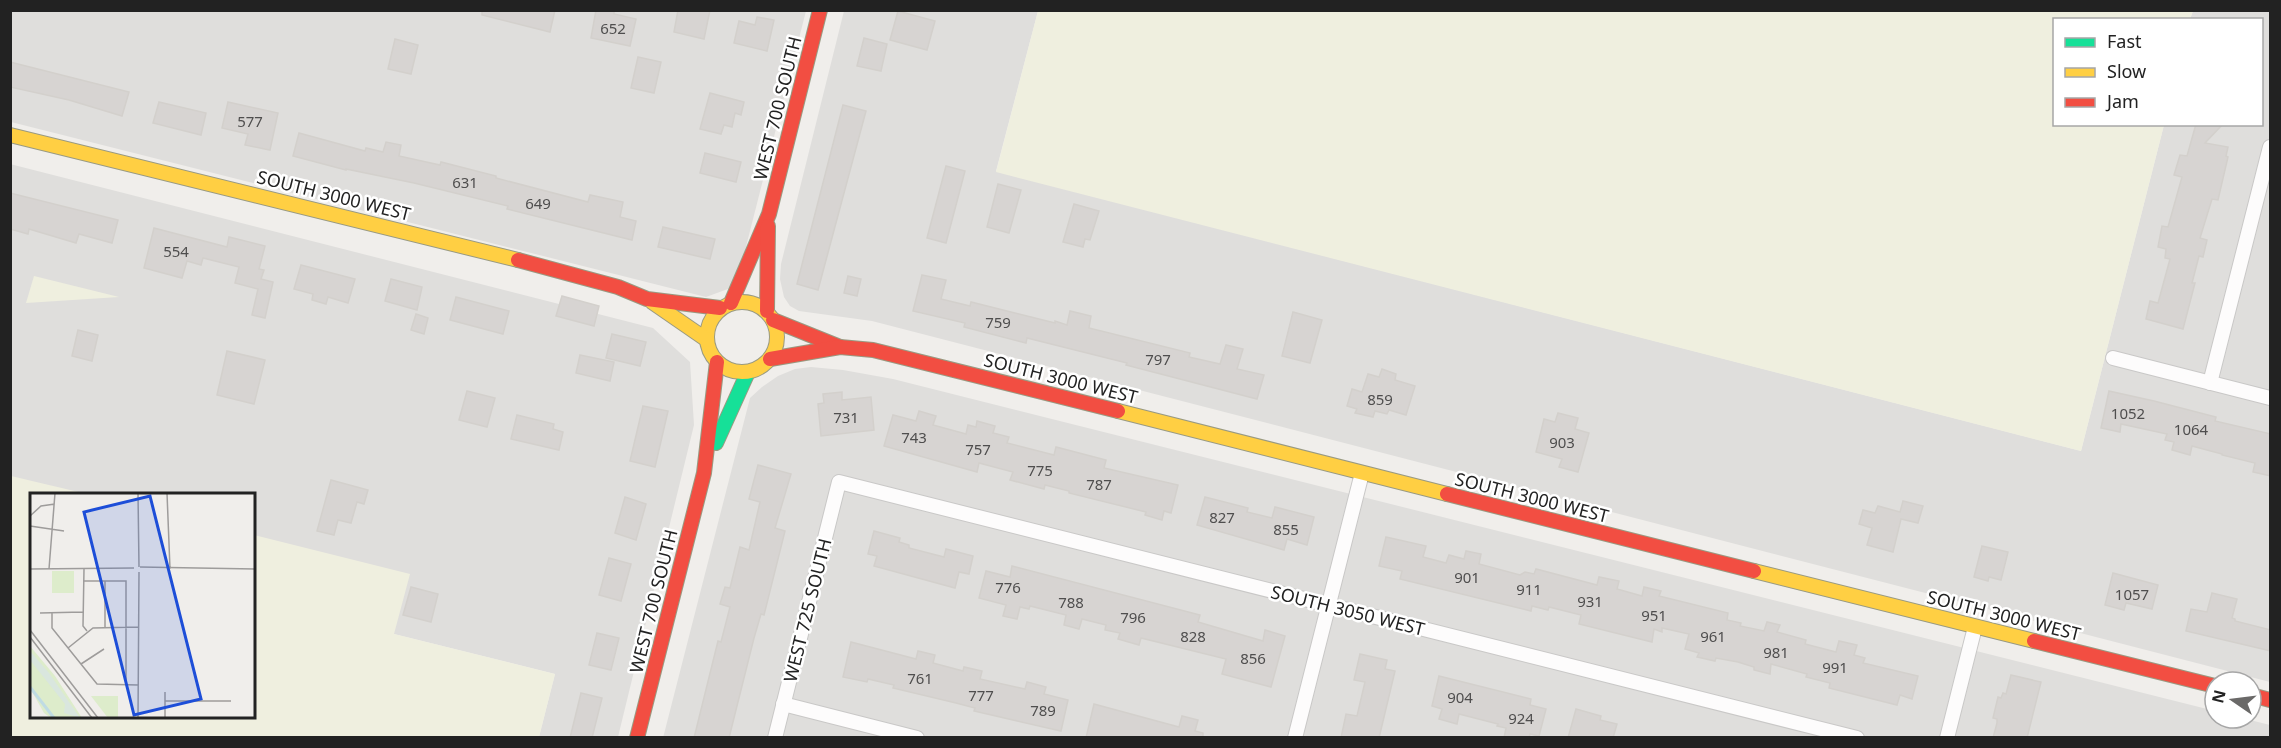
<svg xmlns="http://www.w3.org/2000/svg" width="2281" height="748" viewBox="0 0 2281 748" font-family="'Noto Sans',sans-serif">
<rect width="100%" height="100%" fill="#f0eeeb"/>
<g fill="#dfdedc">
<path d="M10 11H806L736 286 706 297 11 122Z"/>
<path d="M844 11H1038L996 171 2081 451 2164 125 2262 124V20L2190 19 2193 11H2270V682L872 321 799 311 790 306 784 297 780 279 781 264Z"/>
<path d="M10 164 653 328 690 362 694 425 618 737H539L555 674 394 634 254 536V494H83L11 477Z"/>
<path d="M811 367 843 370 893 379 2215 711V718H2242L2270 725V738H663L750 398 762 387 778 376 795 369Z"/>
</g>
<g fill="#efefdf">
<path d="M1038 11V10L2193 11 2190 19 2054 20V124L2164 125 2081 451 996 172Z"/>
<path d="M34 276 119 297 26 303Z"/>
<path d="M11 476 87 494H32V716H254V535L410 574 394 634 555 674 539 737H11Z"/>
</g>
<g fill="#d7d4d2" stroke="#d3d0cc" stroke-width="1.5">
<path d="M482 10H555L550 32 482 15Z"/>
<path d="M596 10H614V14L636 19 630 46 591 38Z"/>
<path d="M678 10H710L704 39 674 32Z"/>
<path d="M898 11 935 21 927 50 890 40Z"/>
<path d="M757 17 774 20 767 51 734 43 739 21 755 25Z"/>
<path d="M864 38 887 44 881 71 857 66Z"/>
<path d="M395 39 418 45 411 74 388 69Z"/>
<path d="M638 57 661 62 654 93 631 88Z"/>
<path d="M10 62 129 92 122 116 69 100 10 87Z"/>
<path d="M710 93 744 102 741 115 735 113 732 127 724 125 721 134 700 129Z"/>
<path d="M159 102 206 113 201 135 153 123Z"/>
<path d="M228 102 278 113 270 150 245 145 248 134 222 128Z"/>
<path d="M843 105 866 111 818 290 797 284Z"/>
<path d="M2196 124H2223L2205 143 2228 147 2226 156 2228 157 2218 200 2212 199 2200 238 2207 240 2203 257 2199 256 2192 283H2195L2183 329 2146 319 2150 301 2158 303 2170 259 2165 258 2166 249 2158 247 2162 226 2168 227 2182 177 2174 175 2180 155 2187 156Z"/>
<path d="M299 133 365 151 366 148 383 152 386 142 401 145 399 156 440 165 441 162 496 176V178L588 202 590 195 623 202 620 217 636 221 632 240 507 209 508 206 414 183 346 169V170L293 156Z"/>
<path d="M705 153 741 162 736 182 700 173Z"/>
<path d="M946 166 965 171 946 243 927 238Z"/>
<path d="M998 184 1021 190 1009 233 987 227Z"/>
<path d="M10 193 118 220 112 243 79 234 76 243 29 229 28 234 10 229Z"/>
<path d="M1074 204 1099 211 1090 240 1085 239 1083 247 1063 242Z"/>
<path d="M663 227 715 239 710 259 658 247Z"/>
<path d="M154 228 227 247 229 237 265 246 259 269 264 270 261 279 273 282 265 318 252 315 258 289 235 283 239 267 203 258 201 265 187 261 182 278 144 268Z"/>
<path d="M301 265 355 279 348 303 328 297 326 304 312 300 313 294 294 289Z"/>
<path d="M922 275 946 280 941 299 970 306 971 302 1055 323V321L1067 325 1070 311 1091 316 1089 328 1190 353 1189 357 1220 364 1226 345 1243 349 1237 369 1264 375 1257 399 1126 365 1127 363 1027 338 1026 343 964 327 965 323 913 311Z"/>
<path d="M848 276 861 279 857 296 844 293Z"/>
<path d="M391 279 422 287 417 310 385 301Z"/>
<path d="M562 296 599 306 594 326 556 316Z"/>
<path d="M456 297 509 311 503 334 450 320Z"/>
<path d="M1293 312 1322 320 1310 363 1282 356Z"/>
<path d="M416 314 428 318 424 334 411 330Z"/>
<path d="M78 330 98 335 92 361 72 356Z"/>
<path d="M612 334 646 342 640 366 606 358Z"/>
<path d="M227 351 265 360 254 404 217 395Z"/>
<path d="M580 355 614 362 610 381 576 373Z"/>
<path d="M1382 369 1396 374 1395 380 1415 386 1406 415 1389 410 1387 414 1375 411 1373 417 1355 413 1357 409 1347 406 1352 389 1362 392 1368 374 1379 377Z"/>
<path d="M467 391 495 398 487 427 459 420Z"/>
<path d="M2109 391 2154 401 2216 417 2215 421 2271 434V476L2253 472 2255 463 2222 455V454L2192 446 2190 455 2172 450 2174 442 2165 440 2167 434 2121 424 2120 432 2101 428Z"/>
<path d="M842 392V400L871 397 874 430 821 436 818 404 824 403 823 394Z"/>
<path d="M643 406 668 411 655 467 630 461Z"/>
<path d="M919 411 936 416 933 425 966 434 968 425 976 427 977 421 995 426 993 433 1009 437 1007 443 1054 455 1056 447 1106 460 1104 468 1178 485 1171 513 1164 511 1162 520 1145 515 1146 512 1069 493V491L1045 485 1044 489 1010 480 1013 472 979 463 977 472 884 446 893 415 916 421Z"/>
<path d="M1558 413 1578 418 1575 429 1589 433 1578 472 1559 467 1562 459 1536 452 1544 419 1555 422Z"/>
<path d="M517 415 554 424 553 429 563 432 559 450 511 439Z"/>
<path d="M758 465 791 474 775 528 785 531 764 615 761 614 754 638 729 738H694L718 641 721 642 730 607 720 604 725 587 730 588 740 547 749 550 760 502 749 499Z"/>
<path d="M331 480 368 490 364 504 357 502 351 523 338 520 334 535 317 531Z"/>
<path d="M625 497 646 504 636 540 615 533Z"/>
<path d="M1205 497 1248 508 1247 512 1272 518 1275 507 1314 517 1307 545 1287 539 1284 550 1197 525Z"/>
<path d="M1903 501 1923 506 1918 523 1901 519 1893 552 1867 545 1872 528 1859 524 1863 510 1875 513 1878 506 1900 512Z"/>
<path d="M874 531 900 538 899 542 909 545V548L944 557 946 549 973 556 969 574 959 572 955 588 874 566 877 556 868 554Z"/>
<path d="M1386 537 1426 546 1423 557 1446 563 1449 555 1464 559 1466 551 1481 554 1479 564 1520 575 1525 572 1534 574 1536 569 1597 585 1599 577 1619 581 1617 589 1642 596 1644 587 1661 591 1659 596 1728 613 1727 620 1741 623 1740 626 1764 631 1767 622 1780 625 1777 632 1806 640 1805 644 1836 652 1839 641 1857 645 1854 655 1865 658 1863 663 1918 676 1912 699 1900 695 1897 705 1829 688 1830 683 1806 677 1807 674 1771 664 1770 674 1754 670V667L1738 662 1716 658 1715 661 1697 657 1699 653 1685 649 1689 634 1662 628V632L1654 629 1652 642 1579 624 1581 615 1549 607 1548 610 1532 606 1531 611 1400 579 1402 571 1379 566Z"/>
<path d="M1982 546 2008 552 2001 580 1989 577 1988 581 1974 577Z"/>
<path d="M609 558 631 564 621 601 599 595Z"/>
<path d="M1012 566 1200 615 1198 622 1263 641 1265 630 1285 636 1271 687 1222 674 1226 659 1141 638 1139 645 1118 639 1120 633 1105 630 1106 625 1082 619 1079 629 1064 625 1066 615 1030 606 1029 609 1020 607 1017 619 1003 616 1006 605 979 598 986 571 1010 577Z"/>
<path d="M2113 573 2158 585 2152 609 2126 603 2124 610 2105 605Z"/>
<path d="M411 587 438 594 431 622 403 615Z"/>
<path d="M2212 593 2237 599 2232 618 2235 619V621L2271 630V651L2186 631 2191 609 2207 612Z"/>
<path d="M597 633 619 638 611 670 589 665Z"/>
<path d="M851 642 916 659 918 651 935 655 933 663 963 671 964 667 982 671 980 679 1025 689 1027 682 1046 687 1044 694 1068 700 1061 731 974 711 975 708 956 703 893 688 894 685 868 679 867 682 843 677Z"/>
<path d="M1360 654 1387 660 1385 669 1395 671 1379 738H1341L1346 714 1357 716 1365 682 1354 680Z"/>
<path d="M2011 675 2041 682 2027 738H1993L1997 723V719L1993 718 1998 697 2001 698 2003 693 2006 694Z"/>
<path d="M1439 676 1531 699 1530 705 1546 709 1539 736 1530 734 1529 738H1504L1506 728 1497 726 1498 724 1459 714 1457 724 1439 719 1442 709 1432 706Z"/>
<path d="M581 693 602 698 592 738H570Z"/>
<path d="M1094 704 1179 727 1182 716 1198 720 1195 731 1203 733V738H1086Z"/>
<path d="M1576 709 1601 716 1600 720 1617 724 1613 738H1568Z"/>
</g>
<g fill="none" stroke-linecap="round" stroke-linejoin="round">
<defs>
<g id="street">
<path d="M2113 358 2270 398"/>
<path d="M2210 383 2270 147"/>
<path d="M783 704 917 738"/>
<path d="M775 738 839 482 1857 738"/>
<path d="M1295 738 1362 473"/>
<path d="M1947 738 1975 627"/>
</g>
<path id="fast" d="M716 443 748 372"/>
<g id="slow">
<path d="M10 135 518 260"/>
<circle cx="742" cy="337" r="35"/>
<path d="M652 302 707 340"/>
<path d="M1118 411 1447 494"/>
<path d="M1754 571 2034 641"/>
</g>
<g id="jam">
<path d="M518 260 618 287 647 299 720 308"/>
<path d="M731 303 769 214 820 10"/>
<path d="M767 311 768 226"/>
<path d="M773 320 840 347"/>
<path d="M770 359 840 347 873 350 1118 411"/>
<path d="M1447 494 1754 571"/>
<path d="M2034 641 2215 686"/>
<path d="M2251 695 2270 700"/>
<path d="M637 738 704 473 717 362"/>
</g>
</defs>
<use href="#street" stroke="#c9c8c7" stroke-width="16"/>
<use href="#fast" stroke="#999a82" stroke-width="16"/>
<use href="#slow" stroke="#999a82" stroke-width="16"/>
<use href="#jam" stroke="#999a82" stroke-width="16"/>
<use href="#street" stroke="#fdfcfc" stroke-width="14"/>
<use href="#fast" stroke="#16e098" stroke-width="14"/>
<use href="#slow" stroke="#ffcf43" stroke-width="14"/>
<use href="#jam" stroke="#f24e42" stroke-width="14"/>
</g>
<g text-anchor="middle" dominant-baseline="central" stroke-width="5" stroke-linejoin="round" paint-order="stroke">
<g font-size="15" fill="#4f4e4e">
<text x="613" y="28">652</text>
<text x="250" y="121">577</text>
<text x="465" y="182">631</text>
<text x="538" y="203">649</text>
<text x="176" y="251">554</text>
<text x="998" y="322">759</text>
<text x="1158" y="359">797</text>
<text x="1380" y="399">859</text>
<text x="2128" y="413">1052</text>
<text x="846" y="417">731</text>
<text x="2191" y="429">1064</text>
<text x="914" y="437">743</text>
<text x="1562" y="442">903</text>
<text x="978" y="449">757</text>
<text x="1040" y="470">775</text>
<text x="1099" y="484">787</text>
<text x="1222" y="517">827</text>
<text x="1286" y="529">855</text>
<text x="1467" y="577">901</text>
<text x="1008" y="587">776</text>
<text x="1529" y="589">911</text>
<text x="2132" y="594">1057</text>
<text x="1590" y="601">931</text>
<text x="1071" y="602">788</text>
<text x="1654" y="615">951</text>
<text x="1133" y="617">796</text>
<text x="1193" y="636">828</text>
<text x="1713" y="636">961</text>
<text x="1776" y="652">981</text>
<text x="1253" y="658">856</text>
<text x="1835" y="667">991</text>
<text x="920" y="678">761</text>
<text x="981" y="695">777</text>
<text x="1460" y="697">904</text>
<text x="1043" y="710">789</text>
<text x="1521" y="718">924</text>
</g>
<g font-size="18" fill="#222" stroke="#fff">
<text transform="translate(777 108) rotate(-76)">WEST 700 SOUTH</text>
<text transform="translate(334 195) rotate(14)">SOUTH 3000 WEST</text>
<text transform="translate(1061 378) rotate(14)">SOUTH 3000 WEST</text>
<text transform="translate(1532 497) rotate(14)">SOUTH 3000 WEST</text>
<text transform="translate(653 601) rotate(-76)">WEST 700 SOUTH</text>
<text transform="translate(807 610) rotate(-76)">WEST 725 SOUTH</text>
<text transform="translate(1348 610) rotate(14)">SOUTH 3050 WEST</text>
<text transform="translate(2004 615) rotate(14)">SOUTH 3000 WEST</text>
</g>
</g>
<g transform="translate(30 493)">
<rect width="225" height="225" fill="#f0eeeb"/>
<path d="M22 78H44V100H22ZM0 153 25 183 52 225H21L14 220 0 195ZM61 203H88V225H78Z" fill="#ddeccb"/>
<path d="M0 158 19 180 50 225 34 220 35 211 0 167Z" fill="#d9e6de"/>
<path fill="none" stroke="#bfdbe3" stroke-width="3" d="M0 194 24 225"/>
<path fill="none" stroke="#9e9c9b" stroke-width="1.5" d="M108 0 109 74M137 0 140 76M0 23 11 13 25 11M0 33 34 38M110 74 225 76M0 76 104 75M19 76 25 0M54 76 53 133 57 138M53 88H96V192M22 119V135L67 191 108 192M10 120 53 119M75 134V88M0 137 68 225M0 144 62 225M38 155 63 135 108 134M51 171 74 156M135 199V225M135 208H201M108 225 109 79"/>
<path fill="#1d4ed8" fill-opacity="0.15" stroke="#1d4ed8" stroke-width="3" d="M120 3 171 206 104 222 54 19Z"/>
<rect width="225" height="225" fill="none" stroke="#222" stroke-width="3"/>
</g>
<rect width="2281" height="748" fill="none" stroke="#222222" stroke-width="24"/>
<rect x="2053" y="18" width="210" height="108" fill="#ffffff" stroke="#a7a7a7" stroke-width="1.5"/>
<rect x="2065" y="38" width="30" height="9" fill="#16e098" stroke="#a7a7a7" stroke-width="1.5"/>
<text x="2107" y="48" font-size="18" fill="#222222">Fast</text>
<rect x="2065" y="68" width="30" height="9" fill="#ffcf43" stroke="#a7a7a7" stroke-width="1.5"/>
<text x="2107" y="78" font-size="18" fill="#222222">Slow</text>
<rect x="2065" y="98" width="30" height="9" fill="#f24e42" stroke="#a7a7a7" stroke-width="1.5"/>
<text x="2107" y="108" font-size="18" fill="#222222">Jam</text>
<g transform="translate(2233 700) rotate(284)"><circle r="28" fill="#ffffff" stroke="#a7a7a7" stroke-width="1.5"/>
<path d="M0-4.5L10 22L0 15L-10 22Z" fill="#6a6968"/>
<text y="-9" font-size="16" font-weight="bold" text-anchor="middle" fill="#222222">N</text>
</g>
</svg>
